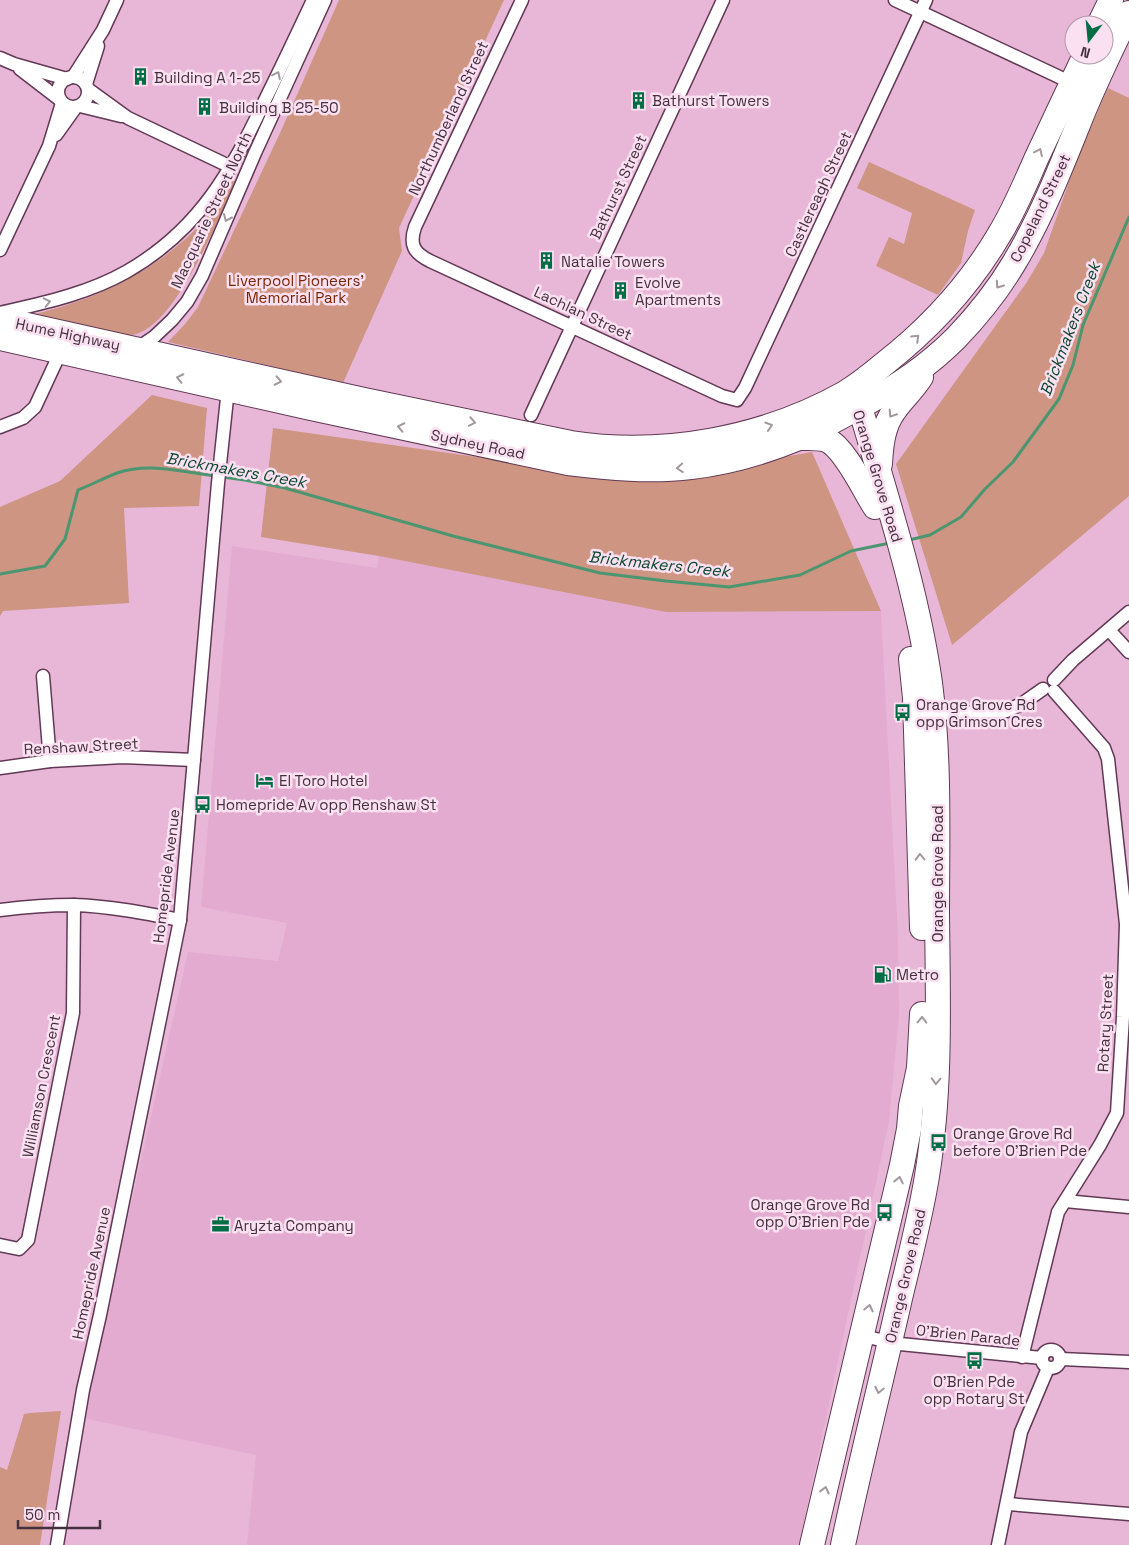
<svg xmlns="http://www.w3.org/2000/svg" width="1129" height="1545" viewBox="0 0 1129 1545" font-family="'Space Grotesk',sans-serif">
<rect width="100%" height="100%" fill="#e8b7d7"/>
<path fill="#e3abd0" d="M232 546 377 568 379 556 666 612 881 611 898 937 899 1015 889 1121 799 1545H247L256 1455 83 1418 188 952 278 961 287 923 201 907Z"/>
<g fill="#cd9582">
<path d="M339 0H504L399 228 402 251 343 383 168 342 186 323 198 307 280 133Z"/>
<path d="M1108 88 1129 98V496L952 645 896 464 1027 282 1044 253 1078 156Z"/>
<path d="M869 162 975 210 968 231 961 263 938 295 876 266 889 237 904 244 912 213 857 188Z"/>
<path d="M232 180 236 182C218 218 175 329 132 335 125 336 116 333 109 332 84 326 60 321 35 314 100 298 154 272 201 224 213 211 223 195 232 180Z"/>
<path d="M152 395 207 408 199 506 124 508 129 603 3 611 0 616V507L60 481Z"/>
<path d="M273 428 646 481 812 452 881 611 666 612 379 556 261 537Z"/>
<path d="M61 1411 40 1545H0V1467L7 1470 24 1414 30 1413Z"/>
</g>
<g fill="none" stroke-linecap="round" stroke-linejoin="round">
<g stroke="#4b9670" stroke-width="3">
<path d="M222 477 245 480 285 488 453 536 600 573 666 581 729 587 800 575 851 551 890 543"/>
<path d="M909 540 930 535 961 517 985 489 1013 462 1059 399 1073 365 1083 325 1129 217"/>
<path d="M0 574 45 566 65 539 78 490C91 485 104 478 117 473 149 462 184 472 215 476"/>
</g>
<defs>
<g id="street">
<path d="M522 0 415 227C409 245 414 253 430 261L722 396 737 400 745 388 926 0"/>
<path d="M895 0 1072 83 1075 86"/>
<path d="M0 58 14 64 67 79"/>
<path d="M20 69 59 99"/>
<path d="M73 77 103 30 117 0"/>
<circle cx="73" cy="92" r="15"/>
<path d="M86 84 98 46"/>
<path d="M88 89 128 118 231 167"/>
<path d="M80 106 121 116"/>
<path d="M56 135 76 107"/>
<path d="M0 250 49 146 62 103"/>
<path d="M0 313C43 303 87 294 126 272 200 230 232 170 267 96 283 64 298 32 313 0"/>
<path d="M136 349 154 337 172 320 187 302 202 276 255 153 325 0"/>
<path d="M531 415 723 0"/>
<path d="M0 427 23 418 35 407 61 351"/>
<path d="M1109 630 1129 652"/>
<path d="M43 676 50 761"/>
<path d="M1054 680 1073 660 1129 612"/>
<path d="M933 714 1007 711 1023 703 1043 689"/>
<path d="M0 768 50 761 123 757 194 760"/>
<path d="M0 910C24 907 49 905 73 905 109 906 145 913 180 920"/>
<path d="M1065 1201 1129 1207"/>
<path d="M0 1245 19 1249 28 1240 73 1013 74 905"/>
<path d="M862 1336 900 1344 1042 1358"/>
<circle cx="1051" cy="1359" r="9"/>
<path d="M1022 1357 1058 1212 1100 1145 1117 1113 1123 1017 1126 924 1108 759 1104 748 1097 740 1054 691"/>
<path d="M1061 1359 1129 1362"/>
<path d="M1008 1504 1129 1514"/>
<path d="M57 1545 83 1390 100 1315 180 920 218 483 228 389"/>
<path d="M998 1545 1021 1432 1048 1368"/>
</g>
<g id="highway">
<path d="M1099 25 1111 0"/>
<path d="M0 319 364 400 571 443C663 457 763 439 845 393 858 385 872 374 884 364 930 328 969 286 999 235 1014 211 1025 184 1037 157 1053 123 1069 89 1085 55"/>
<path d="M0 338 311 408 568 463C609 468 650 472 691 467 727 463 765 452 799 438 820 429 839 418 859 407 894 389 928 366 956 338 978 315 998 290 1014 263 1043 215 1063 162 1084 110 1098 77 1113 45 1129 13"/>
<path d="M799 438C808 438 818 437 827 440 845 448 864 490 875 507"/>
<path d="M880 464C881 445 883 426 894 411 902 399 913 390 921 377"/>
<path d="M911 659 915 698 922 928"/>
<path d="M812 1545 902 1165 909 1129 911 1106 919 1068 922 1014"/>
<path d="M843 1545C860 1465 880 1386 898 1307 908 1264 920 1220 927 1176 941 1090 938 1002 937 915 937 838 940 760 930 683 917 590 886 497 860 407L849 395"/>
</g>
</defs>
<use href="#street" stroke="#623955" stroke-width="15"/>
<use href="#highway" stroke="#623955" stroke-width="26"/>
<use href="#street" stroke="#fff" stroke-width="12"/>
<use href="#highway" stroke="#fff" stroke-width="24"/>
</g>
<defs><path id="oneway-chevron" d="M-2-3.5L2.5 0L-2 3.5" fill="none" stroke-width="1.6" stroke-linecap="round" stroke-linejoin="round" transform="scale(1.25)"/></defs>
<g stroke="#a2989e">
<use href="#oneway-chevron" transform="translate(277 75) rotate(-64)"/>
<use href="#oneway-chevron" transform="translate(1039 152) rotate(-65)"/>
<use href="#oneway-chevron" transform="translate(227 218) rotate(114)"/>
<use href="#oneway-chevron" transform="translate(999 285) rotate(125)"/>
<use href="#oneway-chevron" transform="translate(47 302) rotate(-13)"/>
<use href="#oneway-chevron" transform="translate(916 338) rotate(-44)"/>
<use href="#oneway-chevron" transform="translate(180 378) rotate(-168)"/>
<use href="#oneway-chevron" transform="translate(278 381) rotate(12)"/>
<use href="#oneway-chevron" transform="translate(892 414) rotate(123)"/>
<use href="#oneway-chevron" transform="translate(472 422) rotate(11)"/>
<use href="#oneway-chevron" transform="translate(769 426) rotate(-18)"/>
<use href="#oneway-chevron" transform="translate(401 427) rotate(-168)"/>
<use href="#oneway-chevron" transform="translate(680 468) rotate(176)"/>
<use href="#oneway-chevron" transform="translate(920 857) rotate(-92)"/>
<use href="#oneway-chevron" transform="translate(922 1020) rotate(-89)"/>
<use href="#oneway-chevron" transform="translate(936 1081) rotate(92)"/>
<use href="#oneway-chevron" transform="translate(899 1180) rotate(-78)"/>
<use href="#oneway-chevron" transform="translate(869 1308) rotate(-77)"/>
<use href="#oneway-chevron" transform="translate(879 1390) rotate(103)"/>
<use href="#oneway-chevron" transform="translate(825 1490) rotate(-76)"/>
</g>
<defs>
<symbol id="building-bare" viewBox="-9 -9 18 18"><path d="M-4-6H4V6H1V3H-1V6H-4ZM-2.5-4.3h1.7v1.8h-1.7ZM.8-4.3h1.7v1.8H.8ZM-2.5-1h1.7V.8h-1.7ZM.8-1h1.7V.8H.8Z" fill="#006d45" stroke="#fae0f1" stroke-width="2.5" paint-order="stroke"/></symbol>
<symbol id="bus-bare" viewBox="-9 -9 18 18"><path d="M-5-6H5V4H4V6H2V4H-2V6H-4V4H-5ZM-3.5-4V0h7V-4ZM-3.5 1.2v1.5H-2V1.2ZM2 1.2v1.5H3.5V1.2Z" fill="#006d45" stroke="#fae0f1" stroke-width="2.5" paint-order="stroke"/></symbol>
<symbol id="hotel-bare" viewBox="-9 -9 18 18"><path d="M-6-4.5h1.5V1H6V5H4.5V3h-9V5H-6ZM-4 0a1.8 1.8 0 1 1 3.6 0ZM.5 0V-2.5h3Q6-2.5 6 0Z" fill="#006d45" stroke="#fae0f1" stroke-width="2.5" paint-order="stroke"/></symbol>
<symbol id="fuel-bare" viewBox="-9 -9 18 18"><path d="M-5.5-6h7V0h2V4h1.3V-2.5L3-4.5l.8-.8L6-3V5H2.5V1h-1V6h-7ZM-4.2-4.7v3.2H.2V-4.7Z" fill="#006d45" stroke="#fae0f1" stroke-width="2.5" paint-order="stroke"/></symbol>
<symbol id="office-bare" viewBox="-9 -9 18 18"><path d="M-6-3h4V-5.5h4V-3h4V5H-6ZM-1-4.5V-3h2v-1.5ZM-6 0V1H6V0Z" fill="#006d45" stroke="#fae0f1" stroke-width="2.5" paint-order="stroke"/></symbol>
</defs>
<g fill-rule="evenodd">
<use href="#building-bare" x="128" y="64" width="25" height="25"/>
<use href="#building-bare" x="626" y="88" width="25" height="25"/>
<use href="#building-bare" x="192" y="94" width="25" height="25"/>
<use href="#building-bare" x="534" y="248" width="25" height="25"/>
<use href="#building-bare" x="608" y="278" width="25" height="25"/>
<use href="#bus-bare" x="890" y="700" width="25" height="25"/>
<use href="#hotel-bare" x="252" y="768" width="25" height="25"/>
<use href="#bus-bare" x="190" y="792" width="25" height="25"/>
<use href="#fuel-bare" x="870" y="962" width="25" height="25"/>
<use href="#bus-bare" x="926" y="1130" width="25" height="25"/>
<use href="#bus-bare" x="872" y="1200" width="25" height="25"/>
<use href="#office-bare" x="208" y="1212" width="25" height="25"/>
<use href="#bus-bare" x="962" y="1348" width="25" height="25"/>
</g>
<g text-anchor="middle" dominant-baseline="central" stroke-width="5" stroke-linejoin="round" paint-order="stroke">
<g font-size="15" fill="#44303e" stroke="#fae0f1" text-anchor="start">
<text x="154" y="77">Building A 1-25</text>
<text x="652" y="100">Bathurst Towers</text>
<text x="219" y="107">Building B 25-50</text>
<text x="561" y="261">Natalie Towers</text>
<text x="635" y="282">Evolve<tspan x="635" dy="17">Apartments</tspan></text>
<text x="916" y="704">Orange Grove Rd<tspan x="916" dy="17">opp Grimson Cres</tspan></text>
<text x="279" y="780">El Toro Hotel</text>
<text x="216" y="804">Homepride Av opp Renshaw St</text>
<text x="896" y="974">Metro</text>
<text x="953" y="1133">Orange Grove Rd<tspan x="953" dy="17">before O'Brien Pde</tspan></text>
<text x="870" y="1204" text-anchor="end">Orange Grove Rd<tspan x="870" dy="17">opp O'Brien Pde</tspan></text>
<text x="234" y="1225">Aryzta Company</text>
<text x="974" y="1381" text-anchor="middle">O'Brien Pde<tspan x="974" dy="17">opp Rotary St</tspan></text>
</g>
<g font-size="15" fill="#44303e" stroke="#fae0f1">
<text transform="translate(448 118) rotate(-65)">Northumberland Street</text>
<text transform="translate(618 187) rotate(-65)">Bathurst Street</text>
<text transform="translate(818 194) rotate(-65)">Castlereagh Street</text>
<text transform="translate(1040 208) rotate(-64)">Copeland Street</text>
<text transform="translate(211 210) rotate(-65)">Macquarie Street North</text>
<text transform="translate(583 313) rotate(25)">Lachlan Street</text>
<text transform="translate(68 334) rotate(12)">Hume Highway</text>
<text transform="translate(478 444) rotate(12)">Sydney Road</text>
<text transform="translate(878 476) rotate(73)">Orange Grove Road</text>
<text transform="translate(81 746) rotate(-3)">Renshaw Street</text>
<text transform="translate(937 874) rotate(-90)">Orange Grove Road</text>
<text transform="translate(166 876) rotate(-83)">Homepride Avenue</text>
<text transform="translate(1105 1023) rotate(-87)">Rotary Street</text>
<text transform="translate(41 1086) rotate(-79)">Williamson Crescent</text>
<text transform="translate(91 1273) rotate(-78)">Homepride Avenue</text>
<text transform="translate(905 1276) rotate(-77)">Orange Grove Road</text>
<text transform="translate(968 1335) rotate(6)">O'Brien Parade</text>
</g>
<g font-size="15" fill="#792400" stroke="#fae0f1">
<text x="296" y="280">Liverpool Pioneers'<tspan x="296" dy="17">Memorial Park</tspan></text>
</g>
<g font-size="16" font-style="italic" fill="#09472d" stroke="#fae0f1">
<text transform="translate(1070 329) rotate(-69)">Brickmakers Creek</text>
<text transform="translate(236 470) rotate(10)">Brickmakers Creek</text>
<text transform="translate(659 564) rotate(6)">Brickmakers Creek</text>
</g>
</g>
<g transform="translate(1089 40) rotate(196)"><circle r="24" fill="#fae0f1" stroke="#b19aa9"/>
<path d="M0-4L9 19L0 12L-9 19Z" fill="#006d45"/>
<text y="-8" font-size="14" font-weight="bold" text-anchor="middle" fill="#44303e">N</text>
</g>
<path d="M18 1520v8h82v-8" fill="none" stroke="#44303e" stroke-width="2.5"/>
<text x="25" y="1520" font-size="15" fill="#44303e" stroke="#fae0f1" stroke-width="4" paint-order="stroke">50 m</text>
</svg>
